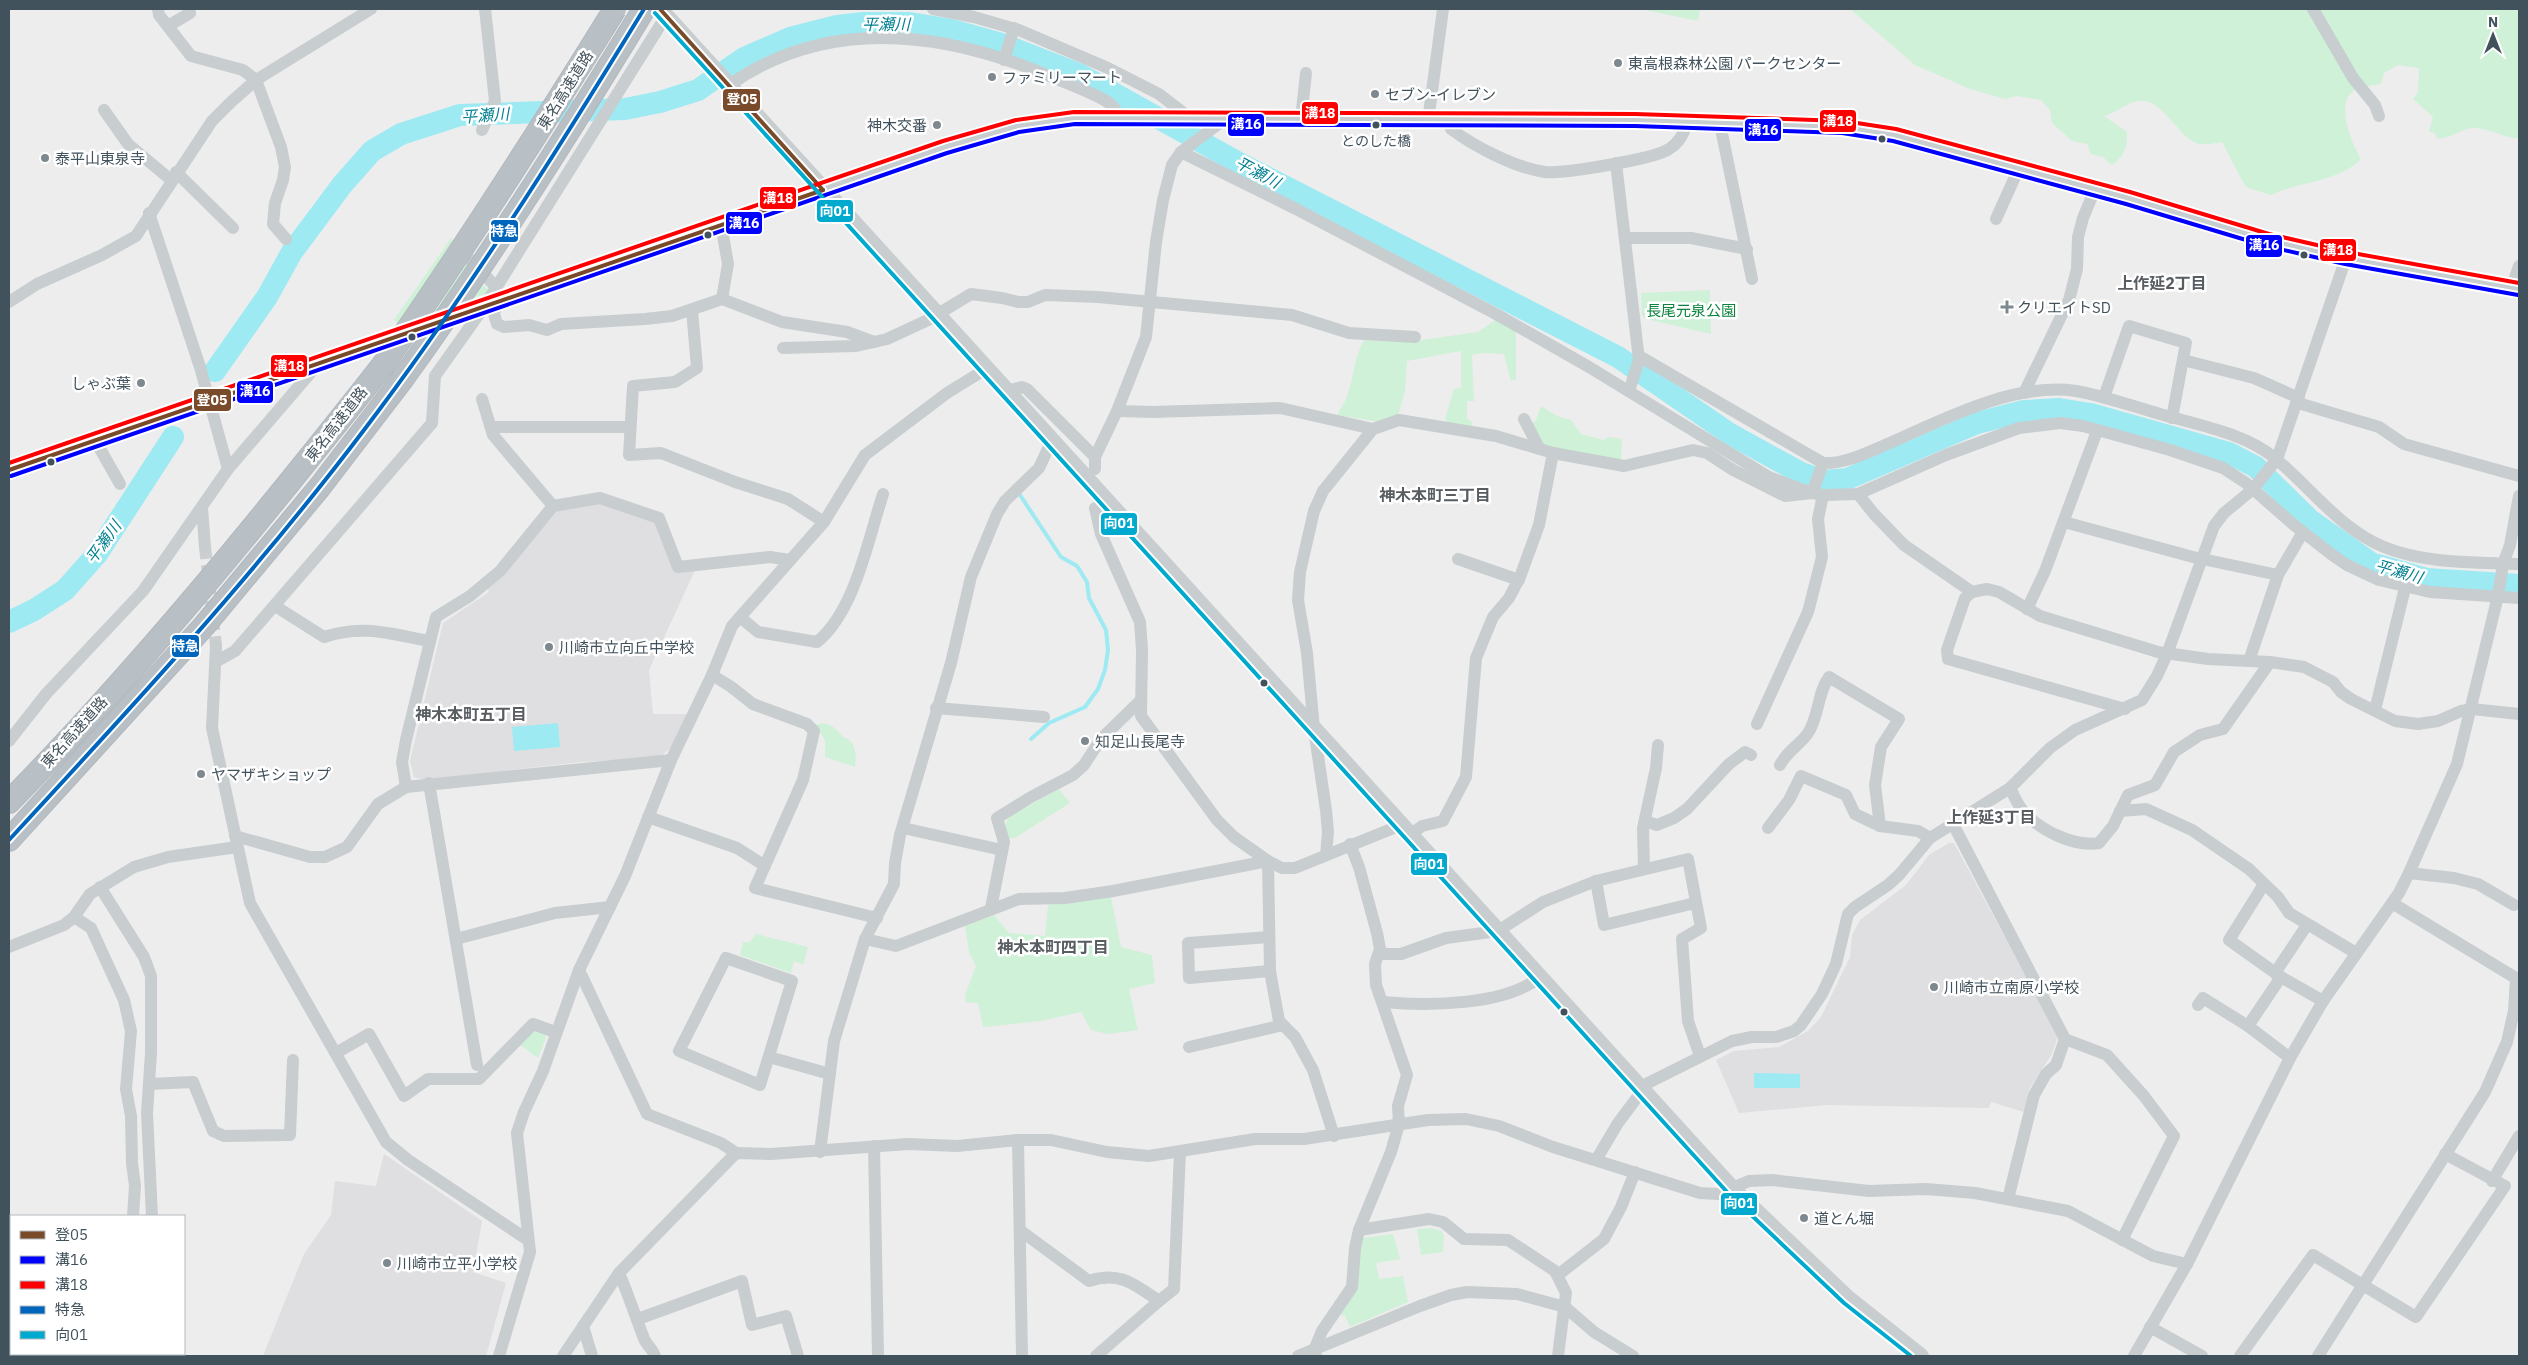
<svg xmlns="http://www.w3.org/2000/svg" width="2528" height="1365" viewBox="0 0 2528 1365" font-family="'IBM Plex Sans','Noto Sans JP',sans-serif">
<rect width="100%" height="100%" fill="#eeeded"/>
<g fill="#dfdee0">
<path d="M599 502 655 521 674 571 696 568 649 670 653 714H689L676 743 659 758 580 762 425 780 414 777 410 761 443 623 489 592 487 587 557 508Z"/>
<path d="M1949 843H1954L2058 1036 2052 1054 2029 1089 2024 1112 1991 1102 1989 1108 1827 1105 1739 1113 1716 1060 1734 1051 1779 1047 1808 1031 1821 1017 1850 957 1852 935 1860 920 1906 885 1929 855Z"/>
<path d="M384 1154 482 1221 473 1272 506 1283 486 1356H263L304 1254 331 1215 335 1181 376 1186Z"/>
</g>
<g fill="#cef1d8">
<path d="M1640 9H1700L1698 20H1693Z"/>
<path d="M1850 9H2519V138C2504 139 2489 127 2472 128 2460 129 2449 140 2437 138L2435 133 2429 132 2433 117 2413 99 2418 92 2419 68 2398 65 2384 73 2381 84C2374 85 2365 86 2358 88 2332 100 2352 143 2361 159 2337 183 2299 181 2271 195L2248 188 2244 184 2222 142C2214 143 2204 146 2196 143 2177 135 2161 97 2139 101 2127 102 2116 113 2104 116L2127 132C2128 146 2124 158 2111 165L2103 157 2091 154 2087 144 2072 141 2052 123 2050 110 2041 100 2017 96 2005 99 1970 89 1915 65Z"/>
<path d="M452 237 454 251 488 290 485 294 398 324 394 320Z"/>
<path d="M1710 290 1711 334 1646 319 1642 315 1641 293Z"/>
<path d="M1497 319 1516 331V379L1511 381 1504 354 1482 353 1472 355 1474 401H1467V419L1472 422 1471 426 1448 423 1445 419 1454 389 1461 388V351L1407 361 1405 391 1398 416 1380 422 1338 415C1339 410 1343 406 1345 401 1354 381 1353 359 1364 340L1407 342 1478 332Z"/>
<path d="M1541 406 1557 416 1571 420 1581 434 1603 440 1609 437 1622 439 1621 461 1545 447 1531 424 1536 420Z"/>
<path d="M822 723C832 724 836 729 842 736 844 738 847 738 849 740 857 747 856 758 855 767L825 757V740L816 725Z"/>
<path d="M1059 789 1070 803 1015 838H1009L1004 827 1009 817Z"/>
<path d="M1111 897 1121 947 1152 955 1155 983 1129 989 1138 1030 1108 1034 1091 1030 1081 1012 1041 1021 983 1027 978 1003 965 1002 966 992 976 966 969 952 965 926 994 915 1009 933 1045 936 1048 905Z"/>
<path d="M756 934 808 947 803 965 794 961 791 973 740 955 743 942H750Z"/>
<path d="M540 1030 544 1032 546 1038 538 1058 520 1045 533 1031Z"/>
<path d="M1432 1228 1442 1231 1444 1236 1443 1252 1421 1255 1417 1229Z"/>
<path d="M1393 1234 1400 1259 1376 1263 1379 1279 1403 1276 1408 1302 1350 1327 1345 1316 1340 1314 1359 1259 1363 1238Z"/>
</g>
<g fill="#9eeaf3">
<path d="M558 723 560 747 514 751 512 727Z"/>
<path d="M1754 1073 1800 1074V1088H1754Z"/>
</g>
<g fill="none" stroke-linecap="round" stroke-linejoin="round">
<path stroke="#9eeaf3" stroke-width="4" d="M1020 495 1061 557 1077 566 1087 582 1089 598 1106 630 1108 650 1105 670 1098 689 1085 707 1049 723 1031 739"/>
<g stroke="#9eeaf3" stroke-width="22">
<path d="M215 371 267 297 292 252 342 185 372 151 401 134 460 115 625 109 660 102 698 90 744 58 790 38 837 26 863 23H910L952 30 1002 44 1081 75 1239 163 1618 357 1730 434 1801 473 1825 481 1847 479 1977 423 2024 411 2059 409 2091 414 2229 453 2256 467 2310 520 2371 563 2427 579 2519 585"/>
<path d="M9 622 34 610 65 590 97 554 173 437"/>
</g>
<path stroke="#ccced0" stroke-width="12" stroke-dasharray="12 6" stroke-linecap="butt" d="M205 547 216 646"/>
<defs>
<g id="motorway">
<path d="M9 802C143 665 264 516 383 365"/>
<path d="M9 840 204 626 319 488 401 381"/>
</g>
</defs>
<use href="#motorway" stroke="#b1b8be" stroke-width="24"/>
<g stroke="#c8cdcf" stroke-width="12">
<path d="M158 9 159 15 191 56 243 70 256 80 281 147 285 167 283 180 275 203 273 224 286 239"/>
<path d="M933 9 974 17 1019 30 1108 68 1159 94 1190 118"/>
<path d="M2313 9 2353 78 2375 105 2379 116"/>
<path d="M168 26 190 13 189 9"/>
<path d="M1004 60 1014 28"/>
<path d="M728 86C827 16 941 31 1047 75 1063 82 1095 93 1109 103 1114 106 1117 113 1121 118"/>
<path d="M104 110 128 144 171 180"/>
<path d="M1301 119 1306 73"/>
<path d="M1451 120V129C1475 147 1516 168 1545 172 1562 174 1655 159 1669 149 1680 142 1683 134 1688 122"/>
<path d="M1428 121 1443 9"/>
<path d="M1720 124 1752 279"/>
<path d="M482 130 495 101 485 9"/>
<path d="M1181 152 1296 209 1496 314 1589 367 1769 477 1812 493 1823 495 1858 494 1946 455 2019 428 2060 423 2083 426 2170 450 2223 468 2246 483 2294 525 2331 554 2347 565 2379 580 2430 592 2519 598"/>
<path d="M1616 163 1639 360 1629 391"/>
<path d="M176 172 233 228"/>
<path d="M149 213 200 367 228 469"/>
<path d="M1996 219 2019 168"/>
<path d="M1625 238H1691L1747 249"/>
<path d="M458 247 496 287"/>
<path d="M2512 287 2519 266"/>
<path d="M722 299 782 322 847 332 874 342 887 339 928 320 971 294 1002 298 1018 302H1028L1045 295 1098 297 1292 315 1349 333 1415 337"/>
<path d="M9 302 37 284 102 255 136 236 212 121 231 102 256 80 371 9"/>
<path d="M497 303 494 314 497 324 504 327 529 325 547 330 561 324 645 319 672 316 722 299 728 264 721 224"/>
<path d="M692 310 697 368 675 382 633 386 629 455 661 453 735 482 788 499 824 522"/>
<path d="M783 348 856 346 874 342"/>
<path d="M1639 356 1823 463C1847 464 1870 451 1892 442 1946 418 2015 382 2076 391 2104 396 2132 406 2160 414 2198 425 2245 433 2276 459 2312 489 2340 529 2384 547 2426 564 2475 562 2519 564"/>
<path d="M2183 360 2254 378 2299 398"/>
<path d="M1007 391 1022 387 1027 389 1095 457"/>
<path d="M2024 393 2069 300 2077 269 2078 237 2083 218 2095 189"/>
<path d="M2104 397 2129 326 2186 343 2172 418"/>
<path d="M482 399 493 435 553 506"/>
<path d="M2298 403 2379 427 2404 444 2519 476"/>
<path d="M1117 411 1153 412 1280 408 1373 429 1399 420 1496 436 1553 453 1624 466 1693 450 1707 453 1733 470 1785 496 1812 493 1823 463"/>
<path d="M1524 419 1539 448"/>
<path d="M491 427H629"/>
<path d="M95 440 120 484"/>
<path d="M1095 469V457L1117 411 1146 337 1156 242 1163 200 1172 165 1181 152 1225 119"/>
<path d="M1858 494 1874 514 1904 545 1972 592"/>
<path d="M202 508 205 547"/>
<path d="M1095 508 1101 534 1140 622 1142 650 1141 716 1217 820 1234 837 1268 861 1270 971 1279 1021 1295 1037 1313 1070 1334 1136"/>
<path d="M2064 522 2193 557 2278 575"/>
<path d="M1458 559 1519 580"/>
<path d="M275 606 324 637C363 624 390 634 429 641"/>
<path d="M2027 609 2045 571 2097 431"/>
<path d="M740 617 758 632 817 642C855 611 868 540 883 494"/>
<path d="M216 646 212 728 250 903 386 1142 408 1160 528 1240"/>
<path d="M217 661 235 651 432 423 435 376 484 307 666 16"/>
<path d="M2249 661 2278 575 2303 532"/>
<path d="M712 675 730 686 753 704 807 724 814 731 803 780 755 888 877 918"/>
<path d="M936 708 1044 717"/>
<path d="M2125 709 1948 659 1947 650 1965 598 1972 592 1987 589 1999 592 2040 616 2158 652 2208 659 2270 662 2304 667 2333 682 2341 692 2351 699 2395 721 2418 724 2438 721 2461 711 2472 709 2519 714"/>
<path d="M2375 710 2405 588"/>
<path d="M1757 724 1808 612 1822 557 1818 519 1823 495"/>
<path d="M9 741 46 694 143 591 228 469 318 364"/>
<path d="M1780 765C1787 751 1800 745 1808 733 1819 717 1817 694 1829 677L1899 719 1881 747 1875 785 1880 826"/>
<path d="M429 783 477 1065"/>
<path d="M406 787 402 762 406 740 436 617 470 596 500 571 553 506 600 498 659 518 678 567 770 557 790 560"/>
<path d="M2010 788C2014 796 2018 806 2024 812 2041 831 2074 847 2099 843L2113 826 2128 795 2155 785 2174 752 2200 735 2223 729 2270 662"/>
<path d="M2120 811 2146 809 2192 830 2249 869 2278 897 2289 913 2356 953"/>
<path d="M648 817 737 848 765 866"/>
<path d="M1645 821 1657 825 1674 818 1687 809 1729 764 1745 752 1751 755"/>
<path d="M1953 824 2065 1039 2107 1055 2144 1096 2174 1136 2122 1240"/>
<path d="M903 828 1002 850"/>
<path d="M1768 828 1789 800 1801 776 1846 795 1855 814 1880 826 1918 831 1930 838"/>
<path d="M1410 835 1422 826 1443 821 1466 777 1476 658 1493 617 1509 598 1520 577 1539 525 1553 453"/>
<path d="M235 836 310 857H325L347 847 378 804 406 787 671 760"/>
<path d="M1326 855 1328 832 1326 810 1314 729 1307 653 1298 600 1300 572 1314 511 1323 491 1373 429"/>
<path d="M1644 869 1643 828 1656 768 1658 745"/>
<path d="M2409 873 2454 878 2478 884 2514 905"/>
<path d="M1596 881 1604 925 1695 903"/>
<path d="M2264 884 2229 940 2281 977 2323 1001"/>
<path d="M100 887 144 957 151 976V1053L147 1113 152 1216"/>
<path d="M2392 903 2519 980"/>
<path d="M991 908 1004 842 997 818 1031 797 1073 775 1084 765 1101 739 1140 701"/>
<path d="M74 917 91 928 124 1000 131 1031 126 1089 131 1116 132 1163 135 1186 133 1216"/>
<path d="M1269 937 1188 943 1189 978 1270 971"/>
<path d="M456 939 555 913 610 907"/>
<path d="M865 939 896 946 1019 899 1065 898 1113 891 1268 861 1282 868H1295L1401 825"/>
<path d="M9 947 64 925 74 917 90 894 134 867 168 857 237 847"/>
<path d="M1379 954H1401L1446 938 1498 931 1543 902 1596 881 1688 859 1701 928 1682 939 1688 1021 1700 1056"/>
<path d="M726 958 792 981 760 1085 679 1051Z"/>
<path d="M579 970 647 1114 721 1143 736 1153"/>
<path d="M2275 973 2307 925"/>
<path d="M1383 1002C1427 1006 1504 1006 1540 977"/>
<path d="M2198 1005 2203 998 2248 1026 2290 1058"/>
<path d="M2248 1026 2281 977"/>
<path d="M1189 1047 1283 1025"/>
<path d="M336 1053 369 1034 404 1096 428 1079H479L533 1024 555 1032"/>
<path d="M769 1057 830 1074"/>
<path d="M149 1084 193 1082 213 1131 224 1136 290 1135 293 1060"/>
<path d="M1018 1140 1022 1356"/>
<path d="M874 1146 878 1356"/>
<path d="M820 1152 834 1041 865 939 894 884 895 863 900 835 951 663 971 577 997 514 1005 501 1039 468 1052 440"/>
<path d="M1596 1160 1618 1123 1648 1083 1732 1041 1752 1037H1776L1794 1031 1801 1025 1822 994 1836 964 1848 914 1855 907 1888 885 1899 875 1930 838 2010 788 2050 748 2075 730 2142 700 2157 676 2167 654 2214 526 2224 513 2253 489 2277 459 2346 258"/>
<path d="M2492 1181 2519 1136"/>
<path d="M2008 1199 2034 1095 2046 1074 2056 1065 2065 1039"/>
<path d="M1359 1230 1429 1219 1443 1222 1464 1239 1508 1240 1555 1271 1566 1293 1558 1356"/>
<path d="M1021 1231 1089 1281C1120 1271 1134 1284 1159 1301L1096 1356"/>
<path d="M619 1273C628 1294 635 1315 643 1336 645 1344 652 1348 655 1356"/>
<path d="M1558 1275 1604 1239 1621 1207 1635 1172"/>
<path d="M1159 1301 1174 1289 1180 1152"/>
<path d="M638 1319 742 1281 752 1325 786 1316 798 1356"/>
<path d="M583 1326 592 1356"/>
<path d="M2150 1327 2202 1356"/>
<path d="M149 1354 151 1356"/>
<path d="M167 1354V1356"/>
<path d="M499 1356 530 1252 517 1133 524 1112 543 1071 579 970 625 876 671 760 712 675 732 626 824 522 865 455 947 393 986 369"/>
<path d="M563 1356 619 1273 736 1153 771 1154 908 1144 957 1146 1018 1140H1051L1107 1152 1149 1156 1255 1139H1304L1428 1120 1466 1119 1499 1126 1553 1147 1700 1193 1718 1194 1749 1181 1772 1180 1869 1191 1926 1189 1975 1193 2068 1211 2153 1256 2187 1264"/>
<path d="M1298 1356 1420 1306 1451 1295 1467 1292 1517 1294 1565 1307 1594 1332 1633 1356"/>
<path d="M1316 1356 1314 1350 1322 1331 1352 1287 1355 1248 1359 1230 1391 1152 1399 1124 1398 1106 1407 1075 1376 985 1375 964 1380 949 1377 933 1359 867 1350 844"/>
<path d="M2134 1356 2187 1264 2290 1058 2323 1001 2399 893 2409 873 2457 764 2498 596 2503 564 2510 545 2519 496"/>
<path d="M2240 1356 2313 1255 2416 1317 2505 1186 2445 1154"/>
<path d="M2318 1356 2485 1092 2507 1042 2514 1011 2516 979"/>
</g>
<g stroke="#c8cdcf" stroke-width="16">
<path d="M660 9 1733 1189 1848 1298 1921 1356"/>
<path d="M9 470 945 147 1018 126 1075 118 1635 120 1843 127 1894 135 2128 198 2267 240 2346 258 2519 289"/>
</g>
<use href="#motorway" stroke="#b8c0c5" stroke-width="22"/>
<defs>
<g id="motorway-bridge">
<path d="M383 365C464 249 540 130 615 9"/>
<path d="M401 381C488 261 567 136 644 9"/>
</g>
</defs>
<use href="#motorway-bridge" stroke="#b1b8be" stroke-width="24" stroke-linecap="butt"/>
<use href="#motorway-bridge" stroke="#b8c0c5" stroke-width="22"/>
<defs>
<g id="bus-1">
<path d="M660 9 823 190"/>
<path d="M9 470 823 190"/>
</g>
<path id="bus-2" d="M11 476 947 153 1019 132 1075 124 1635 126 1842 133 1893 141 2126 204 2266 246 2345 264 2518 295"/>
<path id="bus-3" d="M9 463 943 141 1016 120 1074 112 1635 114 1844 121 1896 129 2130 192 2269 234 2347 252 2519 283"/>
<path id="bus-4" d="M9 840C132 707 255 574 364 430 466 296 556 153 644 9"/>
<path id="bus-5" d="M655 13 1728 1193 1844 1303 1911 1356"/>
</defs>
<use href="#bus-1" stroke="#fff" stroke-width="8"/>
<use href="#bus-2" stroke="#fff" stroke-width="8"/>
<use href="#bus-3" stroke="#fff" stroke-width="8"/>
<use href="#bus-4" stroke="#fff" stroke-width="8"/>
<use href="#bus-5" stroke="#fff" stroke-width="8"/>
<use href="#bus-1" stroke="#7a4b2a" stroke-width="4"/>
<use href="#bus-2" stroke="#00f" stroke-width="4"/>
<use href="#bus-3" stroke="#f00" stroke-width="4"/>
<use href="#bus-4" stroke="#0065bd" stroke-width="4"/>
<use href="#bus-5" stroke="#00a9ce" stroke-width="4"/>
</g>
<g fill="#7e888f" stroke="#fff" stroke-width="2">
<circle cx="1618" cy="63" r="5"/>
<circle cx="992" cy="77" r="5"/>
<circle cx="1375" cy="94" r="5"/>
<circle cx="937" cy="125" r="5"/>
<circle cx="45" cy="158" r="5"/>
<path d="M2004.5 299.5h5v5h5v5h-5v5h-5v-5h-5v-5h5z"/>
<circle cx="141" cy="383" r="5"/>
<circle cx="549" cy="647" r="5"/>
<circle cx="1085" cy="741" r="5"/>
<circle cx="201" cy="774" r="5"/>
<circle cx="1934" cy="987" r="5"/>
<circle cx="1804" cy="1218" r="5"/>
<circle cx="387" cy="1263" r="5"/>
</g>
<g fill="#42525c" stroke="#fff" stroke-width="2">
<circle cx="1376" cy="125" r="4.5"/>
<circle cx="1882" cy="139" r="4.5"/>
<circle cx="708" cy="235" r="4.5"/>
<circle cx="2304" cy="255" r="4.5"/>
<circle cx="412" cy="337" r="4.5"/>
<circle cx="51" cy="462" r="4.5"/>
<circle cx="1264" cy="683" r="4.5"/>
<circle cx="1564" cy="1012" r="4.5"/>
</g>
<g text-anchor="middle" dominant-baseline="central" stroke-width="5" stroke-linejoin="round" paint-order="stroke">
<g font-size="14" fill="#42525c" stroke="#fff">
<text x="1376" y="141">とのした橋</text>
</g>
<g font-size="15" fill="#42525c" stroke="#fff" text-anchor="start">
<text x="1628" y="63">東高根森林公園 パークセンター</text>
<text x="1002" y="77">ファミリーマート</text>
<text x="1385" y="94">セブン-イレブン</text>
<text x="927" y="125" text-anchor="end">神木交番</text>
<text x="55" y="158">泰平山東泉寺</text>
<text x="2017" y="307">クリエイトSD</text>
<text x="131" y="383" text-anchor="end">しゃぶ葉</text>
<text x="559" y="647">川崎市立向丘中学校</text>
<text x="1095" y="741">知足山長尾寺</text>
<text x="211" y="774">ヤマザキショップ</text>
<text x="1944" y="987">川崎市立南原小学校</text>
<text x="1814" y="1218">道とん堀</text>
<text x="397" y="1263">川崎市立平小学校</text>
</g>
<g font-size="15" fill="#42525c" stroke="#fff">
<text transform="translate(565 90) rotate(-58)">東名高速道路</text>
<text transform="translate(336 424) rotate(-52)">東名高速道路</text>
<text transform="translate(74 732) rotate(-48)">東名高速道路</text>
</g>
<g font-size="15" fill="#0c843d" stroke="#fff">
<text x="1691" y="310">長尾元泉公園</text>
</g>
<g font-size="16" font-style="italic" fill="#038091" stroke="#fff">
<text x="886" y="24">平瀬川</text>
<text transform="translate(485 115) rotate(-4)">平瀬川</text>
<text transform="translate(1258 172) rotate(28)">平瀬川</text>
<text transform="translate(103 542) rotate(-54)">平瀬川</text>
<text transform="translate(2399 571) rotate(16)">平瀬川</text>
</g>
<g font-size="16" font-weight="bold" fill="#585d62" stroke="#fff">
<text x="2162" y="283">上作延2丁目</text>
<text x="1435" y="495">神木本町三丁目</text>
<text x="471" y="714">神木本町五丁目</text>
<text x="1991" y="817">上作延3丁目</text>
<text x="1053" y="947">神木本町四丁目</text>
</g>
</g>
<g stroke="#fff" stroke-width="2">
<rect x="722" y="88" width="39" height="24" rx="5" fill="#7a4b2a"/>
<rect x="1301" y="101" width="38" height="24" rx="5" fill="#f00"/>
<rect x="1819" y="109" width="38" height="24" rx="5" fill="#f00"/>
<rect x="1227" y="113" width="38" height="24" rx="5" fill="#00f"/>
<rect x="1744" y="118" width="38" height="24" rx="5" fill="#00f"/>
<rect x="759" y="186" width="38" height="24" rx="5" fill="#f00"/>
<rect x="816" y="199" width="38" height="24" rx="5" fill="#00a9ce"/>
<rect x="725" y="211" width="38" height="24" rx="5" fill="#00f"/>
<rect x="490" y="219" width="29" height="24" rx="5" fill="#0065bd"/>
<rect x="2245" y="234" width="38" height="24" rx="5" fill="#00f"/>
<rect x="2319" y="238" width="38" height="24" rx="5" fill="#f00"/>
<rect x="270" y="354" width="38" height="24" rx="5" fill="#f00"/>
<rect x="236" y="380" width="38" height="24" rx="5" fill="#00f"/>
<rect x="193" y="388" width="39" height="24" rx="5" fill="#7a4b2a"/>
<rect x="1100" y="512" width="38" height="24" rx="5" fill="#00a9ce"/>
<rect x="171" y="634" width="29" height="24" rx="5" fill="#0065bd"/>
<rect x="1410" y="852" width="38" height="24" rx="5" fill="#00a9ce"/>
<rect x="1720" y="1192" width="38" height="24" rx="5" fill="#00a9ce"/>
</g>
<g font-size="14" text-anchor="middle" font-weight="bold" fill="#fff">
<text x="742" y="104">登05</text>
<text x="1320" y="118">溝18</text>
<text x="1838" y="126">溝18</text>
<text x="1246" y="129">溝16</text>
<text x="1763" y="135">溝16</text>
<text x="778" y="203">溝18</text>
<text x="835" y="216">向01</text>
<text x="744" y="228">溝16</text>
<text x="504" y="236">特急</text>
<text x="2264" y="250">溝16</text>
<text x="2338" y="255">溝18</text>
<text x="289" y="371">溝18</text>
<text x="255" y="396">溝16</text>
<text x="212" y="405">登05</text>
<text x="1119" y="528">向01</text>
<text x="185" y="651">特急</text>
<text x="1429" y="869">向01</text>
<text x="1739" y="1208">向01</text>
</g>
<rect width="2528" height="1365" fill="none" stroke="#42525c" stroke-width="20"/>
<rect x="10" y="1215" width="175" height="140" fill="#ffffff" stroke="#b3babe"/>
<rect x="20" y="1231" width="25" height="8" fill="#7a4b2a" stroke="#b3babe"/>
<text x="55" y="1240" font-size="15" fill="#42525c">登05</text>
<rect x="20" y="1256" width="25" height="8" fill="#0000ff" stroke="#b3babe"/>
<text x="55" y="1265" font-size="15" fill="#42525c">溝16</text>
<rect x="20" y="1281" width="25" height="8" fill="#ff0000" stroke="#b3babe"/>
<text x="55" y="1290" font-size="15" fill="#42525c">溝18</text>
<rect x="20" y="1306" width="25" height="8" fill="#0065bd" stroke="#b3babe"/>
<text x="55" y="1315" font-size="15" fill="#42525c">特急</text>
<rect x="20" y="1331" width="25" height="8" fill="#00a9ce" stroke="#b3babe"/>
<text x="55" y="1340" font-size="15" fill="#42525c">向01</text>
<g transform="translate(2493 35)" stroke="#ffffff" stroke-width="4" paint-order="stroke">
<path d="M0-4L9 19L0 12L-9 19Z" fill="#42525c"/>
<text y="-8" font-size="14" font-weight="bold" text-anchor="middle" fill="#42525c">N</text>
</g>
</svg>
